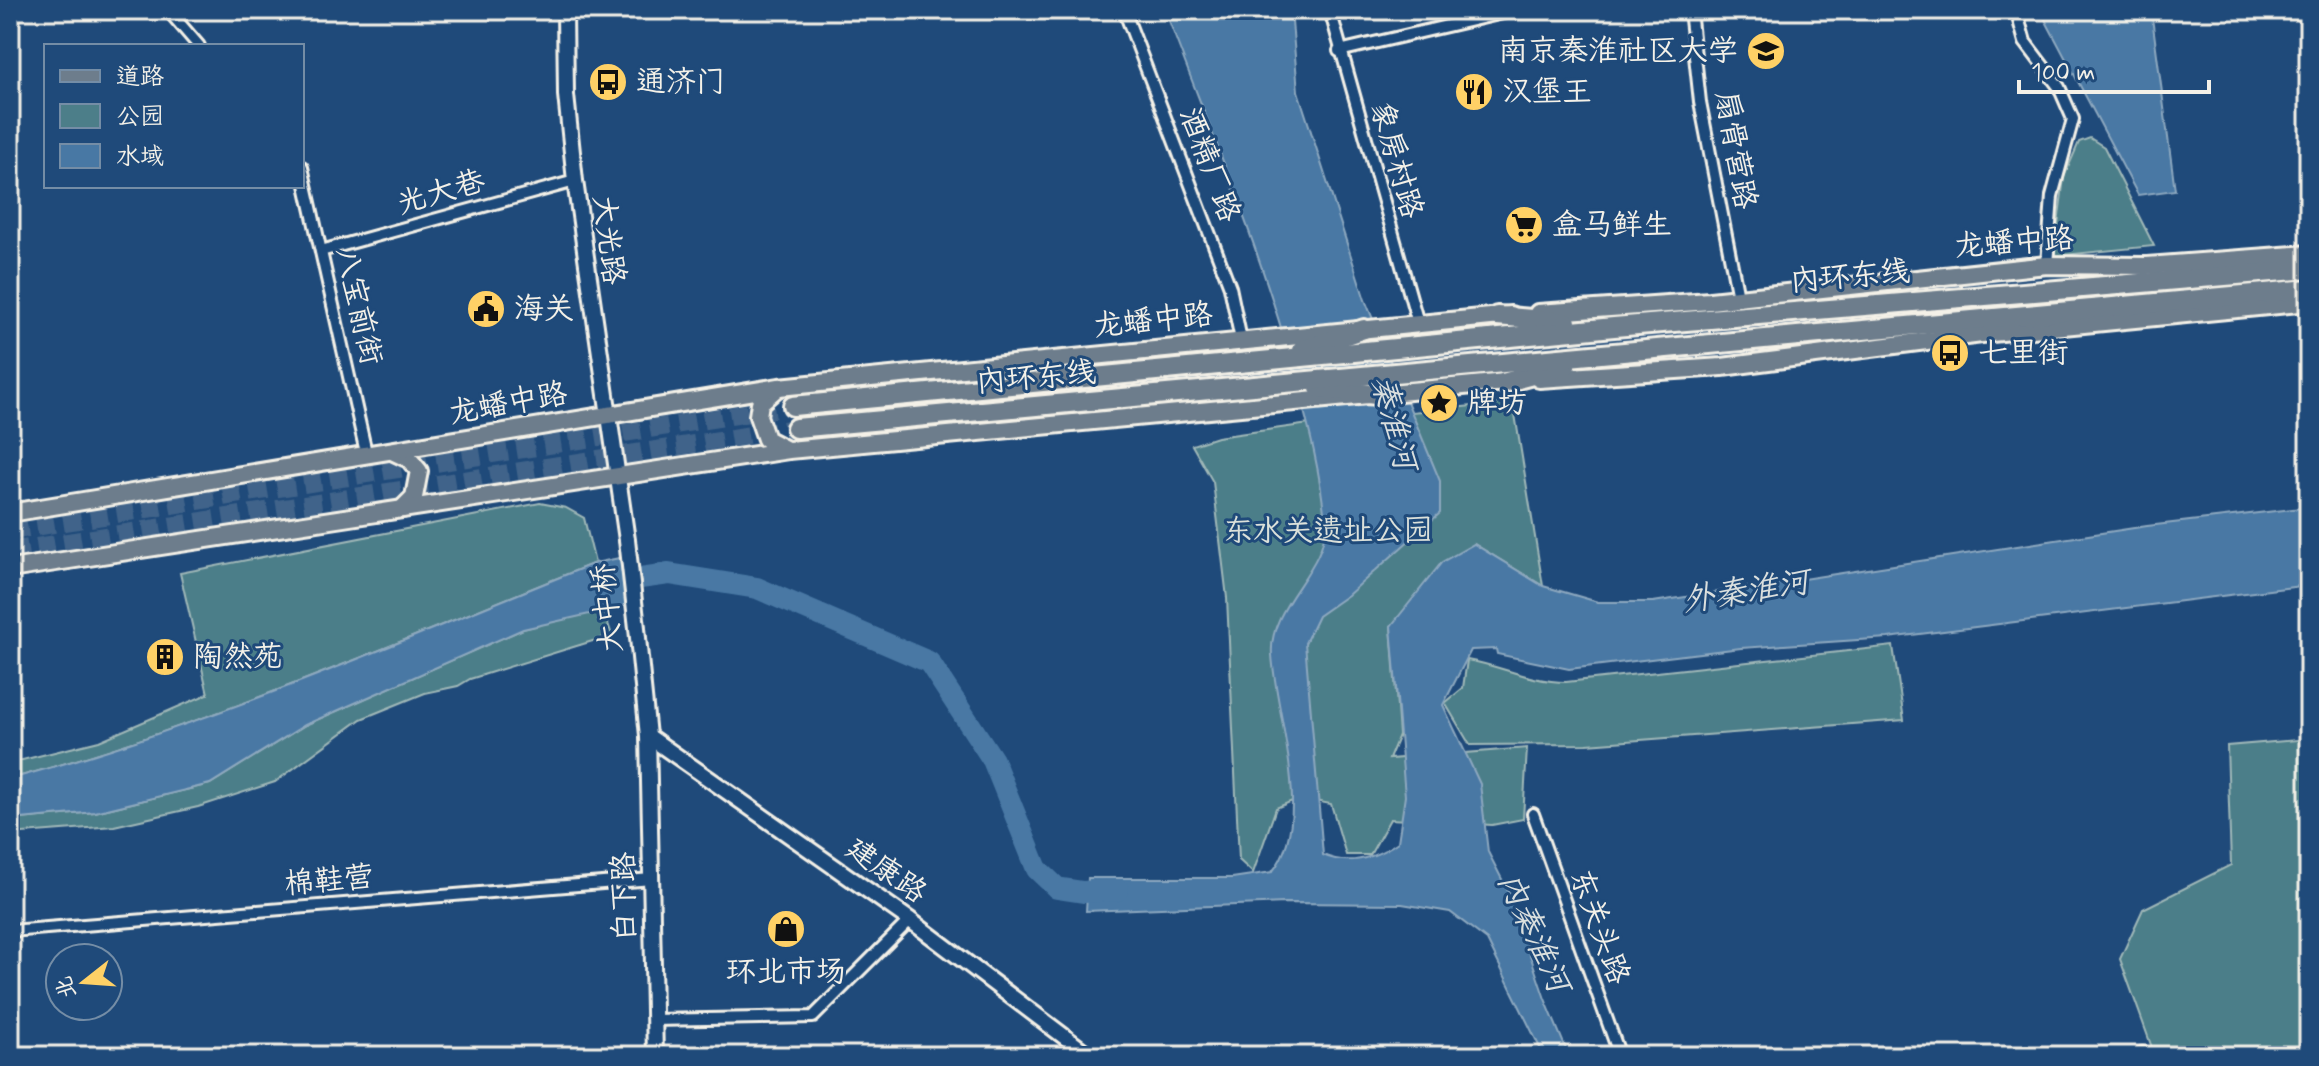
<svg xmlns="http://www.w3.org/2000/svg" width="2319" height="1066" viewBox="0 0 2319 1066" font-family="Mynerve,'LXGW WenKai TC',sans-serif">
<rect width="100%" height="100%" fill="#1f4a7a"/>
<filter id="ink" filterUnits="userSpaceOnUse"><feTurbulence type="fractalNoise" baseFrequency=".0125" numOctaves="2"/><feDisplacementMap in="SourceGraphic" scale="16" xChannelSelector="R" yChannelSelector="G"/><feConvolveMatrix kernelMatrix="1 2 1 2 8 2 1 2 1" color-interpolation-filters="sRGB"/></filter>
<g filter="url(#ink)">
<g fill="#4c7e89" stroke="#a0b8b8" stroke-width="2">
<path d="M2090 138 2104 147 2154 246 2054 256 2064 177 2079 142Z"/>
<path d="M1513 402 1543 586 1474 544 1391 626 1399 735 1389 759 1527 748 1523 819 1492 825 1390 819 1370 855H1346L1331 804 1299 798 1276 808 1253 873 1239 860 1227 598 1213 482 1192 445 1217 437 1360 417Z"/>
<path d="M540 503 566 508 584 518 595 563C402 640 211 725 10 779V763L99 741 208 694 180 573Z"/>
<path d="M603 609 612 635 470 679 458 686 425 693 361 719 275 782 198 807 114 826 10 834V820L95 812 210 784 305 725 523 629Z"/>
<path d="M1893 646 1904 720 1587 744 1470 745 1445 703 1463 688 1467 660C1501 666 1531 682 1566 682Z"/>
<path d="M2309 739V1056H2155L2120 959 2143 909 2231 865 2227 746Z"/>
</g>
<g fill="#4878a4" stroke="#8da8bf" stroke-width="2">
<path d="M1165 10H1291L1298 91 1365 300 1440 481V513L1348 595 1318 616 1305 643 1323 855C1350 867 1375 858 1398 842L1405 796 1391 626 1442 562 1474 544 1543 586 1598 602H1653L2147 526 2309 507V585L1888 638 1741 648 1569 669 1497 654 1496 649 1471 650 1443 705 1480 784 1488 852 1509 893 1545 999 1569 1056H1544L1487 940 1450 912 1402 904 1285 903 1086 911 1088 878H1232L1272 872C1315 820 1276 717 1272 655 1268 605 1328 569 1325 523 1321 474 1309 428 1296 381 1263 254 1211 133 1165 10Z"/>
<path d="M2040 10H2151L2175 190 2138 195Z"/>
<path d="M629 556 634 604 523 629 305 725 210 784 95 812 10 820V779C211 725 402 640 595 563Z"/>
</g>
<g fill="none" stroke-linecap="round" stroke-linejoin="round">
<path stroke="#4878a4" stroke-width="22" d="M611 582 669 574 757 588 929 662 993 760 1037 869 1057 888 1083 892 1118 890"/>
<g stroke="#3f638a" stroke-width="18" stroke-dasharray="18 9" stroke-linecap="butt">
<path d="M10 531 793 406"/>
<path d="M10 551 796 428"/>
</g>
<defs>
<g id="street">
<path d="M168 10 199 46"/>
<path d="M1124 10 1230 287 1241 340"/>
<path d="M1330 10 1418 323"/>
<path d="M1690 10 1700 102 1738 297"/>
<path d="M2016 10 2025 42 2059 87 2073 119 2052 196 2047 265"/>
<path d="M1339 51 1516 10"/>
<path d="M302 167 367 457"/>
<path d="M321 251 575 181"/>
<path d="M1533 814 1620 1056"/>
<path d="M10 931 652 879"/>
<path d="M653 1020 813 1017 910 920"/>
<path d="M2138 1056 2142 1053"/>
</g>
<g id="secondary">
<path d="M565 10 566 95 575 181 627 540"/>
<path d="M637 628 648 736 655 1056"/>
<path d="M648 736 910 920 1090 1056"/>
</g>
<g id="primary">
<path d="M1538 313 1710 301 2047 265 2147 266 2309 254"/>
<path d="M1539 379 1722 367 1982 334 2309 302"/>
<path d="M777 388 760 403 758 416 766 439 787 450"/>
<path d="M394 452 409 459 419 471 414 497 402 509"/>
<path d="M10 513 779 387 1511 315"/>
<path d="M10 569 789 450 1516 381"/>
</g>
<g id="highway">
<path d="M1497 316 1567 322"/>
<path d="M1302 350 1364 329"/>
<path d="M1503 383 1566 366"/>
<path d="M1319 388 1376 395"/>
<path d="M793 406 1614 327 2309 269"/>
<path d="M796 428 2309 289"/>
</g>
</defs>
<use href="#street" stroke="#f4f1e8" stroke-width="16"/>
<use href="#secondary" stroke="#f4f1e8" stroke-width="20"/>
<use href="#primary" stroke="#f4f1e8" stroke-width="22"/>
<use href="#highway" stroke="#f4f1e8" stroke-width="24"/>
<use href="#street" stroke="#1f4a7a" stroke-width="10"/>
<use href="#secondary" stroke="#1f4a7a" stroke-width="14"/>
<use href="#primary" stroke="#6d7d8c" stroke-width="16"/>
<use href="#highway" stroke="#6d7d8c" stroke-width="18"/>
<defs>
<path id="secondary-bridge" d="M627 540 637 628"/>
</defs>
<use href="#secondary-bridge" stroke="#f4f1e8" stroke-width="20" stroke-linecap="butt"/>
<use href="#secondary-bridge" stroke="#1f4a7a" stroke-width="14"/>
</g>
</g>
<defs>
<symbol id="university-disc" viewBox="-11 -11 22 22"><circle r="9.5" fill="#ffd166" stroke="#1f4a7a"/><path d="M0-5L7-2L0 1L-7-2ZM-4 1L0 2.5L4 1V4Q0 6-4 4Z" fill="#111"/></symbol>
<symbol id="bus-disc" viewBox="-11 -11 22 22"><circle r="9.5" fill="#ffd166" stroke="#1f4a7a"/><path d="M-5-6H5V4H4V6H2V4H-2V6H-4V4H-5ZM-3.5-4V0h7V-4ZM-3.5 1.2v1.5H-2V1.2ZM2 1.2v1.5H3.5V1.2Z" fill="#111"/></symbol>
<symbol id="restaurant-disc" viewBox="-11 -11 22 22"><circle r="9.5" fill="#ffd166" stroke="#1f4a7a"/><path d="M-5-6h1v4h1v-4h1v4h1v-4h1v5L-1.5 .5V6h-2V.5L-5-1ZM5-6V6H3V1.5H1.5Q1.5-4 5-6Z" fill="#111"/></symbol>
<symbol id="supermarket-disc" viewBox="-11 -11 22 22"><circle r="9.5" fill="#ffd166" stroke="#1f4a7a"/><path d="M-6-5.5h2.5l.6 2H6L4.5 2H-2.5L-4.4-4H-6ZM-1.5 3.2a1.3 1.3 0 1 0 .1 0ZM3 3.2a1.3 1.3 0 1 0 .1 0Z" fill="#111"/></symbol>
<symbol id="civic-disc" viewBox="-11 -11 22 22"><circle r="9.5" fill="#ffd166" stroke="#1f4a7a"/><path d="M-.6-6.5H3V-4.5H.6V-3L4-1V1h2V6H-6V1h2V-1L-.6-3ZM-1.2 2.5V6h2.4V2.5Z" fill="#111"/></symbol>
<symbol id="sight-disc" viewBox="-11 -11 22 22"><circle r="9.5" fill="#ffd166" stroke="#1f4a7a"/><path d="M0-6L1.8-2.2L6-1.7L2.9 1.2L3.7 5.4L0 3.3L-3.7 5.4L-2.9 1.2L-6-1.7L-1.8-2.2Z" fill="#111"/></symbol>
<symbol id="building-disc" viewBox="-11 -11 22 22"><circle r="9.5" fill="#ffd166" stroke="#1f4a7a"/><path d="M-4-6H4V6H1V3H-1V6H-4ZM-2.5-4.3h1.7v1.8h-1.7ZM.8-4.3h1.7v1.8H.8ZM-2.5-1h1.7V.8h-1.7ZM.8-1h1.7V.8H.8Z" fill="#111"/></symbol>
<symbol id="shop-disc" viewBox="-11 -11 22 22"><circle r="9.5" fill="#ffd166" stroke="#1f4a7a"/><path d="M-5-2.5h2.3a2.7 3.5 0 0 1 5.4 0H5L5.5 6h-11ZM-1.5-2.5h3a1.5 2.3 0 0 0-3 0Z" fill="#111"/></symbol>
</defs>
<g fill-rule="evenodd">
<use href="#university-disc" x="1744" y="29" width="44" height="44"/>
<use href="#bus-disc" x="586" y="60" width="44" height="44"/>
<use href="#restaurant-disc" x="1452" y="70" width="44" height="44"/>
<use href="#supermarket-disc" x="1502" y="203" width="44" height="44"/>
<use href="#civic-disc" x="464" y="287" width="44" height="44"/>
<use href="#bus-disc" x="1928" y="331" width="44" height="44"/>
<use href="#sight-disc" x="1417" y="381" width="44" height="44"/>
<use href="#building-disc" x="143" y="635" width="44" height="44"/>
<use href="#shop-disc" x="764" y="907" width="44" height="44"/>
</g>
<g text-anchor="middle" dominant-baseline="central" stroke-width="6" stroke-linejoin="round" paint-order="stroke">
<g font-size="30" fill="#f4f1e8" stroke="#1f4a7a" text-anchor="start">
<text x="1738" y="51" text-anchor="end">南京秦淮社区大学</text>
<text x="636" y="82">通济门</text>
<text x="1502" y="92">汉堡王</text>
<text x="1552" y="225">盒马鲜生</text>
<text x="514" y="309">海关</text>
<text x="1978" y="353">七里街</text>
<text x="1467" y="403">牌坊</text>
<text x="193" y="657">陶然苑</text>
<text x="786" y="972" text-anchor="middle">环北市场</text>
</g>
<g font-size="30" fill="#f4f1e8" stroke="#1f4a7a">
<text transform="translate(1735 150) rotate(80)">扇骨营路</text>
<text transform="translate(1396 160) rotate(74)">象房村路</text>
<text transform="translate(1209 165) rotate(69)">酒精厂路</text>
<text transform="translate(441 193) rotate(-16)">光大巷</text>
<text transform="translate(608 240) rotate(83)">大光路</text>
<text transform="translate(2014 243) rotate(-4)">龙蟠中路</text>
<text transform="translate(1850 277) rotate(-5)">内环东线</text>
<text transform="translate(358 306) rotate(77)">八宝前街</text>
<text transform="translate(1153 321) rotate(-6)">龙蟠中路</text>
<text transform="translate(1036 378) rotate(-5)">内环东线</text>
<text transform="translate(508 404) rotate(-10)">龙蟠中路</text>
<text transform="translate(608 608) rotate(-96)">大中桥</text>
<text transform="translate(886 871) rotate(35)">建康路</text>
<text transform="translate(329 881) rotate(-5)">棉鞋营</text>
<text transform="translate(625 897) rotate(-91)">白下路</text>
<text transform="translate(1599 927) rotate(70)">东关头路</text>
</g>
<g font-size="30" fill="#dbe0da" stroke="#1f4a7a">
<text x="1328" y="531">东水关遗址公园</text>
</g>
<g font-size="32" font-style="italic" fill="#dadfde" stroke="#1f4a7a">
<text transform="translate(1393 423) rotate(75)">秦淮河</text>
<text transform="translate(1746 592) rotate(-9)">外秦淮河</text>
<text transform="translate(1533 933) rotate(65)">内秦淮河</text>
</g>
</g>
<rect width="2319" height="1066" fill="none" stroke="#1f4a7a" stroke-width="40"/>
<rect x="20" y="20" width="2279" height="1026" fill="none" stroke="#f4f1e8" stroke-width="3" filter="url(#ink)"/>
<rect x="44" y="44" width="260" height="144" fill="#1f4a7a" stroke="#748da6" stroke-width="2"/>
<rect x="60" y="70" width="40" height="12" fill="#6d7d8c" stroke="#748da6" stroke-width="2"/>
<text x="116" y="84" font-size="24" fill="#f4f1e8">道路</text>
<rect x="60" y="104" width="40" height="24" fill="#4c7e89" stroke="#748da6" stroke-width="2"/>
<text x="116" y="124" font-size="24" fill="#f4f1e8">公园</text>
<rect x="60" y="144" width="40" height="24" fill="#4878a4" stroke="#748da6" stroke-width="2"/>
<text x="116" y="164" font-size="24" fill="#f4f1e8">水域</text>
<g transform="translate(84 982) rotate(253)"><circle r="38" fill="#1f4a7a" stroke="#748da6" stroke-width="2"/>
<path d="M0-6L14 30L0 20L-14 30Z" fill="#ffd166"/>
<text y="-12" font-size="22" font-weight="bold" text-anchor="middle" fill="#f4f1e8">北</text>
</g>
<path d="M2019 80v12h190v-12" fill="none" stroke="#f4f1e8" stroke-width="4"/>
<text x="2031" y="80" font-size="24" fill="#f4f1e8" stroke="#1f4a7a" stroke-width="6" paint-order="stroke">100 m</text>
</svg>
